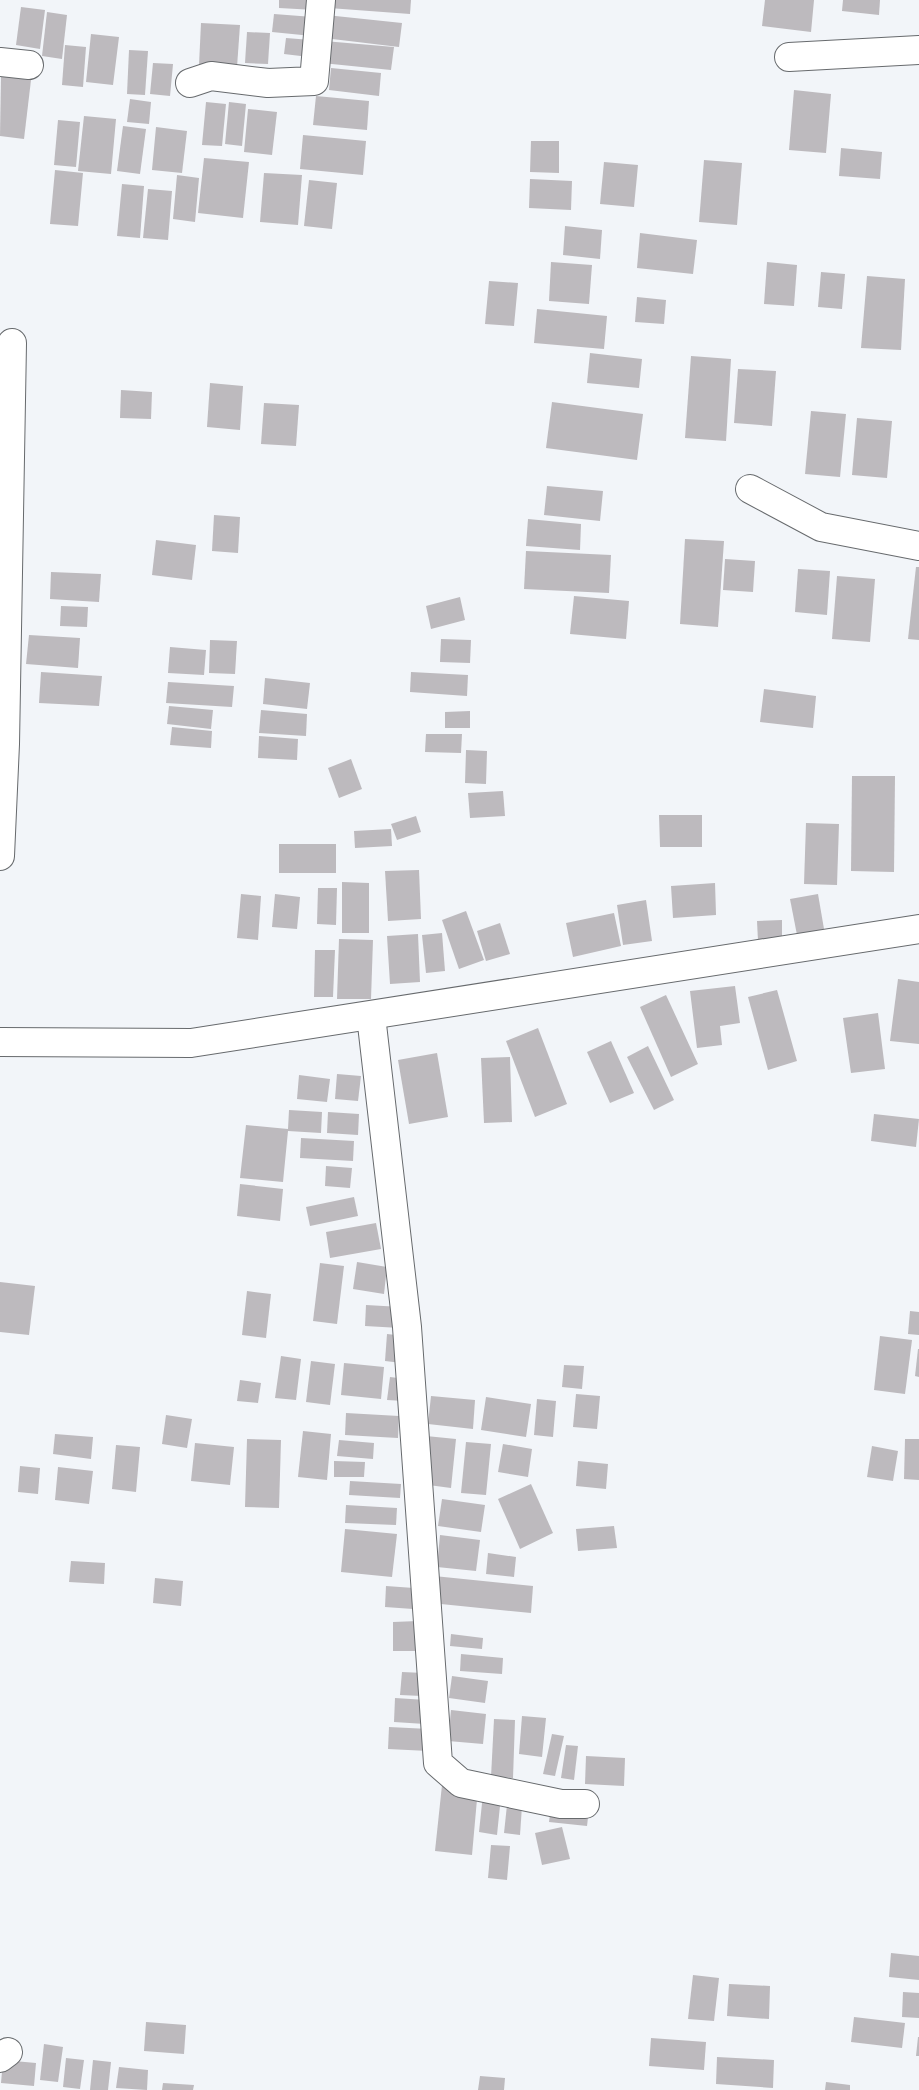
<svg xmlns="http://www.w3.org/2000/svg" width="919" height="2090" viewBox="0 0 919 2090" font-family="'Archivo Narrow',sans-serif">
<rect width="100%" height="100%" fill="#f2f5f9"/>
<g fill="#bdbabe">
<path d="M279 0H316L315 10 279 8Z"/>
<path d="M329 0H411L410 14 329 8Z"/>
<path d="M765 0H814L811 32 762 26Z"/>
<path d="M843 0H880L879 15 842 11Z"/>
<path d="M21 7 45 10 40 49 16 45Z"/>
<path d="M47 12 67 15 62 59 42 56Z"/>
<path d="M274 14 313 17 312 36 272 32Z"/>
<path d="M326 15 402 23 399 47 324 38Z"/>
<path d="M201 23 240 25 237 67 199 65Z"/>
<path d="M247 32 270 33 268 64 245 63Z"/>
<path d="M91 34 119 37 113 85 86 82Z"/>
<path d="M286 38 311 40 309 57 284 54Z"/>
<path d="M324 41 394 47 391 70 322 63Z"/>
<path d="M65 45 86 47 83 87 62 85Z"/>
<path d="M129 50 148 51 145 95 127 94Z"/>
<path d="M153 63 173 64 170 96 150 94Z"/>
<path d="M331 68 381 73 379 96 329 90Z"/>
<path d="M1 76 31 80 24 139 0 136Z"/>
<path d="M794 90 831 94 826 153 789 150Z"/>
<path d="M316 96 369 101 367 130 313 125Z"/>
<path d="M130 99 151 102 149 124 127 122Z"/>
<path d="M206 102 226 104 222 146 202 145Z"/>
<path d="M229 102 246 104 242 146 225 144Z"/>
<path d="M248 109 277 112 272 155 244 152Z"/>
<path d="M84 116 116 119 111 174 78 171Z"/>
<path d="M58 120 80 122 76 167 54 165Z"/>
<path d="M123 126 146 129 140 174 117 171Z"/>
<path d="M156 127 187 131 182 173 152 170Z"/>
<path d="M303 135 366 141 363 175 300 169Z"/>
<path d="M531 141H559V173L530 172Z"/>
<path d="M841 148 882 152 880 179 839 176Z"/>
<path d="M204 158 249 162 243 218 198 213Z"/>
<path d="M704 160 742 163 737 225 699 222Z"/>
<path d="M604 162 638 165 634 207 600 204Z"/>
<path d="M55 170 83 173 78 226 50 224Z"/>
<path d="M264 173 302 175 298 225 260 222Z"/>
<path d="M177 175 199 178 195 222 173 219Z"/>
<path d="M530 179 572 181 571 210 529 208Z"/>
<path d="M309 180 337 183 332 229 304 226Z"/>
<path d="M122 184 144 186 140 238 117 236Z"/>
<path d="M148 189 172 191 168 240 143 238Z"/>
<path d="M565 226 602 230 600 259 563 255Z"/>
<path d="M640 233 697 240 693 274 637 268Z"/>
<path d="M551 262 592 265 589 304 549 301Z"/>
<path d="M767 262 797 265 794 306 764 304Z"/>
<path d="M821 272 845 274 842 309 818 307Z"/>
<path d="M867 276 905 279 901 350 861 348Z"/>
<path d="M489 281 518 283 514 326 485 324Z"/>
<path d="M637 297 666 300 664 324 635 322Z"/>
<path d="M537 309 607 316 604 349 534 343Z"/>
<path d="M590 353 642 359 639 388 587 383Z"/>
<path d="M691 356 731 359 726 441 685 438Z"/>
<path d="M738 369 776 371 772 426 734 423Z"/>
<path d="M210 383 243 386 240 430 207 427Z"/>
<path d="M121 390 152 392 151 419 120 418Z"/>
<path d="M552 402 643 414 637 460 546 448Z"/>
<path d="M264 403 299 405 296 446 261 444Z"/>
<path d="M811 411 846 414 840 477 805 474Z"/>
<path d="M857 418 892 421 887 478 852 475Z"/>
<path d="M547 486 603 491 600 521 544 515Z"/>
<path d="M214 515 240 517 238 553 212 551Z"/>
<path d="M528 519 581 524 580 550 526 546Z"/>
<path d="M685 539 724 541 718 627 680 624Z"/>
<path d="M156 540 196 545 192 580 152 575Z"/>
<path d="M526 551 611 555 609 593 524 589Z"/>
<path d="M725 559 755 561 753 592 723 590Z"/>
<path d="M916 567H919V640L908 639Z"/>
<path d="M798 569 830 571 827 615 795 612Z"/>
<path d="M51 572 101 574 99 602 50 599Z"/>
<path d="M837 576 875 579 870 642 832 639Z"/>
<path d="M574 596 629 601 626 639 570 634Z"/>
<path d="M460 597 465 620 431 629 426 606Z"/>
<path d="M61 606 88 607 87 627 60 626Z"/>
<path d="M29 635 80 638 78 668 26 664Z"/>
<path d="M441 639 471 640 470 663 440 662Z"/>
<path d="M210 640 237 641 235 674 209 673Z"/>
<path d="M170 647 206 650 204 675 168 673Z"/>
<path d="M41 672 102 676 99 706 39 703Z"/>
<path d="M411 672 468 675 467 696 410 692Z"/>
<path d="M265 678 310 683 307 709 263 704Z"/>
<path d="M168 682 234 686 232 707 166 703Z"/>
<path d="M764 689 816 696 813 728 760 722Z"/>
<path d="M169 706 213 710 211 729 167 724Z"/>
<path d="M261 710 307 714 306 736 259 733Z"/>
<path d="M470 711V728H445V712Z"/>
<path d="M172 727 212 731 211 748 170 745Z"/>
<path d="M426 734H462L461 753 425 752Z"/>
<path d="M259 736 298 739 297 760 258 758Z"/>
<path d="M466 750 487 751 486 784 465 783Z"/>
<path d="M351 759 362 789 339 798 328 768Z"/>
<path d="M852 776H895L894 872 851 871Z"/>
<path d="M503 791 505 816 470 818 468 793Z"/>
<path d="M659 815H702V847H660Z"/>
<path d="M416 816 421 832 397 840 391 824Z"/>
<path d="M806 823 839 824 837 885 804 884Z"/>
<path d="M391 829 392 846 355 848 354 831Z"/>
<rect x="279" y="844" width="57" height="29"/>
<path d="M419 870 421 919 388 921 385 871Z"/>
<path d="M342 882 369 883V933H342Z"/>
<path d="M715 883 716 915 673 918 671 886Z"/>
<path d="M318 888H337L336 925 317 924Z"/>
<path d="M241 894 261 896 258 940 237 938Z"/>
<path d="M275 894 300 897 297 929 272 927Z"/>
<path d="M818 894 824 929 797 935 790 899Z"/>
<path d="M646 900 652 941 623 945 617 905Z"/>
<path d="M466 911 484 960 459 969 442 920Z"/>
<path d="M614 913 621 946 573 957 566 923Z"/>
<path d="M782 920V941H758L757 921Z"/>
<path d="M500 923 510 954 486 961 477 931Z"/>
<path d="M442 933 445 971 426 973 422 935Z"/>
<path d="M418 934 420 982 390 984 387 936Z"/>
<path d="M339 939 373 940 371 999H337Z"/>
<path d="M315 950H335L333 997H314Z"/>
<path d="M898 979 919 982V1044L890 1041Z"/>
<path d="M735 986 740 1023 720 1026 722 1045 697 1048 690 991Z"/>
<path d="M777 990 797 1061 768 1070 748 997Z"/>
<path d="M666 995 698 1064 671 1077 640 1007Z"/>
<path d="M878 1013 885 1069 851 1073 843 1018Z"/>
<path d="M538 1028 567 1104 535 1117 506 1041Z"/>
<path d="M611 1041 634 1093 610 1103 587 1052Z"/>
<path d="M648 1046 674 1100 654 1110 627 1057Z"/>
<path d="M437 1053 448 1117 409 1124 398 1060Z"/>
<path d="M510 1057 512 1122 484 1123 481 1058Z"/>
<path d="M337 1074 361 1076 358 1101 335 1099Z"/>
<path d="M299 1075 330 1079 327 1102 297 1099Z"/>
<path d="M289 1110 322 1112 321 1133 288 1131 283 1182 240 1178 246 1125 288 1129Z"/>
<path d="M328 1112 359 1114 358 1135 327 1133Z"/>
<path d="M874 1114 919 1119 916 1147 871 1141Z"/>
<path d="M301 1138 354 1141 353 1161 300 1158Z"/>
<path d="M326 1166 352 1168 350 1188 325 1186Z"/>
<path d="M240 1184 283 1189 280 1221 237 1216Z"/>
<path d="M354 1197 358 1216 310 1226 306 1207Z"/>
<path d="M376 1223 381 1249 330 1258 326 1232Z"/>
<path d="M357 1262 387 1267 384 1294 353 1289Z"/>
<path d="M320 1263 344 1266 337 1324 313 1321Z"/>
<path d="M0 1282 35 1286 29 1335 0 1332Z"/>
<path d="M247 1291 271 1294 266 1338 242 1335Z"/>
<path d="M366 1305 401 1307 400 1328 365 1326Z"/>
<path d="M910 1311 919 1312V1335L908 1334Z"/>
<path d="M387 1334 405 1336 402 1363 385 1361Z"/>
<path d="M880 1336 912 1340 905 1394 874 1390Z"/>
<path d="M918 1349H919V1377L915 1376Z"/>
<path d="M281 1356 301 1359 296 1400 275 1398Z"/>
<path d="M311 1361 335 1364 330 1405 306 1402Z"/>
<path d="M344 1363 384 1367 381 1399 341 1395Z"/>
<path d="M564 1365 584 1366 582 1389 562 1387Z"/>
<path d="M390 1377 406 1379 404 1401 387 1400Z"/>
<path d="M240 1380 261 1383 258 1403 237 1401Z"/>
<path d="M576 1394 600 1396 597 1429 573 1427Z"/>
<path d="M431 1396 475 1400 473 1429 428 1424Z"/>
<path d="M486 1397 531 1404 526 1437 481 1430Z"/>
<path d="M537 1399 556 1401 553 1437 534 1435Z"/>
<path d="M346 1413 399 1416 398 1438 345 1435Z"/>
<path d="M166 1415 192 1419 187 1448 162 1444Z"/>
<path d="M303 1431 331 1434 327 1480 298 1477Z"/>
<path d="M55 1434 93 1437 91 1459 53 1454Z"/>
<path d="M426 1436 456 1439 451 1488 421 1484Z"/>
<path d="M247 1439 281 1440 279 1508 245 1507Z"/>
<path d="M905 1439H919V1480L904 1479Z"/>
<path d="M339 1440 374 1443 373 1459 337 1456Z"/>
<path d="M466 1442 491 1444 486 1495 461 1493Z"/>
<path d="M195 1443 234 1447 230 1485 191 1481Z"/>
<path d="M503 1444 532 1449 528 1477 498 1472Z"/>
<path d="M116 1445 140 1447 136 1492 112 1489Z"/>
<path d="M872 1446 898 1451 893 1481 867 1477Z"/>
<path d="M334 1461 365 1462 364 1477H334Z"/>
<path d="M578 1461 608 1464 606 1489 576 1486Z"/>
<path d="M20 1466 40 1468 38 1494 18 1492Z"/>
<path d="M58 1467 93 1471 89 1504 55 1500Z"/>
<path d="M350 1481 401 1484 400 1498 349 1495Z"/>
<path d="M531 1484 553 1533 520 1549 498 1499Z"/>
<path d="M442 1499 485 1505 481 1532 438 1526Z"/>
<path d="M346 1505 397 1508 396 1525 345 1523Z"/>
<path d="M614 1526 617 1548 578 1551 576 1529Z"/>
<path d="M345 1529 397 1534 392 1577 341 1572Z"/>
<path d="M440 1535 480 1540 476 1571 437 1567Z"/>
<path d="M488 1553 516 1557 514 1577 486 1574Z"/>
<path d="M71 1561 105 1563 104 1584 69 1582Z"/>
<path d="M434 1576 533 1586 531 1613 431 1603Z"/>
<path d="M155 1578 183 1581 181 1606 153 1603Z"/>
<path d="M386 1586 414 1588 413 1609 385 1607Z"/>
<path d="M418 1621V1651H393V1622Z"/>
<path d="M451 1634 483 1638 482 1649 450 1646Z"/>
<path d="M461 1654 503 1658 502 1674 460 1671Z"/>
<path d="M402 1672 424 1673 422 1696 400 1695Z"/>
<path d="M452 1676 488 1681 485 1703 449 1698Z"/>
<path d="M395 1698 426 1700 425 1724 394 1722Z"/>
<path d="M451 1710 486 1714 483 1744 448 1741Z"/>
<path d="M522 1716 546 1718 542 1757 519 1754Z"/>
<path d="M494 1719 515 1720 513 1778 491 1777Z"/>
<path d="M389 1727 429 1729 428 1751 388 1749Z"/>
<path d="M552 1734 564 1736 555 1776 543 1774Z"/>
<path d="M566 1745 578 1746 574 1780 561 1778Z"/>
<path d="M586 1756 625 1758 624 1786 585 1784Z"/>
<path d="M442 1785 478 1788 472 1855 435 1851Z"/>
<path d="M483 1794 501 1796 497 1835 479 1832Z"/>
<path d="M507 1805 522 1806 520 1835 504 1833Z"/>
<path d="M551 1805 589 1809 587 1826 549 1822Z"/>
<path d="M562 1827 570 1859 542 1865 535 1833Z"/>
<path d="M491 1845 510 1846 507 1880 488 1878Z"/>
<path d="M891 1953 919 1956V1980L889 1977Z"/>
<path d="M693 1975 719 1978 714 2021 688 2019Z"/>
<path d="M729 1984 770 1986 769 2019 727 2016Z"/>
<path d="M903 1992 919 1993V2018L902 2017Z"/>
<path d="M854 2017 905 2023 902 2048 851 2042Z"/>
<path d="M146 2022 186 2025 184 2054 144 2051Z"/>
<path d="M918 2037H919V2056H916Z"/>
<path d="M651 2038 706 2042 704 2070 649 2066Z"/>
<path d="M44 2044 63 2047 58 2082 40 2080Z"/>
<path d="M717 2057 774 2060 773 2088 716 2084Z"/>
<path d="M66 2058 84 2060 80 2089 63 2087Z"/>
<path d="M3 2060 36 2063 34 2086 1 2083Z"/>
<path d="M93 2060 111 2062 108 2090H90Z"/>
<path d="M119 2067 148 2070 147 2090 116 2088Z"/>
<path d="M480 2076 505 2078 504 2090H478Z"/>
<path d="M826 2082 850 2085V2090H825Z"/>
<path d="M163 2083 194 2085 193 2090H162Z"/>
</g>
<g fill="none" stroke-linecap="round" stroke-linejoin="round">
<defs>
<g id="minor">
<path d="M789 57 919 50"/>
<path d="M0 62 29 65"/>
<path d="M190 83 211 76 268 83 314 81 321 0"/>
<path d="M750 489 821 527 919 546"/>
<path d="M0 856 5 744 12 343"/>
<path d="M371 1016 407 1327 438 1763 461 1783 561 1804H585"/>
<path d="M0 1042 191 1043 919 929"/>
<path d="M0 2058 8 2052"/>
</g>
</defs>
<use href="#minor" stroke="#676a6d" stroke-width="30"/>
<use href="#minor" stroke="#fff" stroke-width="28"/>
</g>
</svg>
